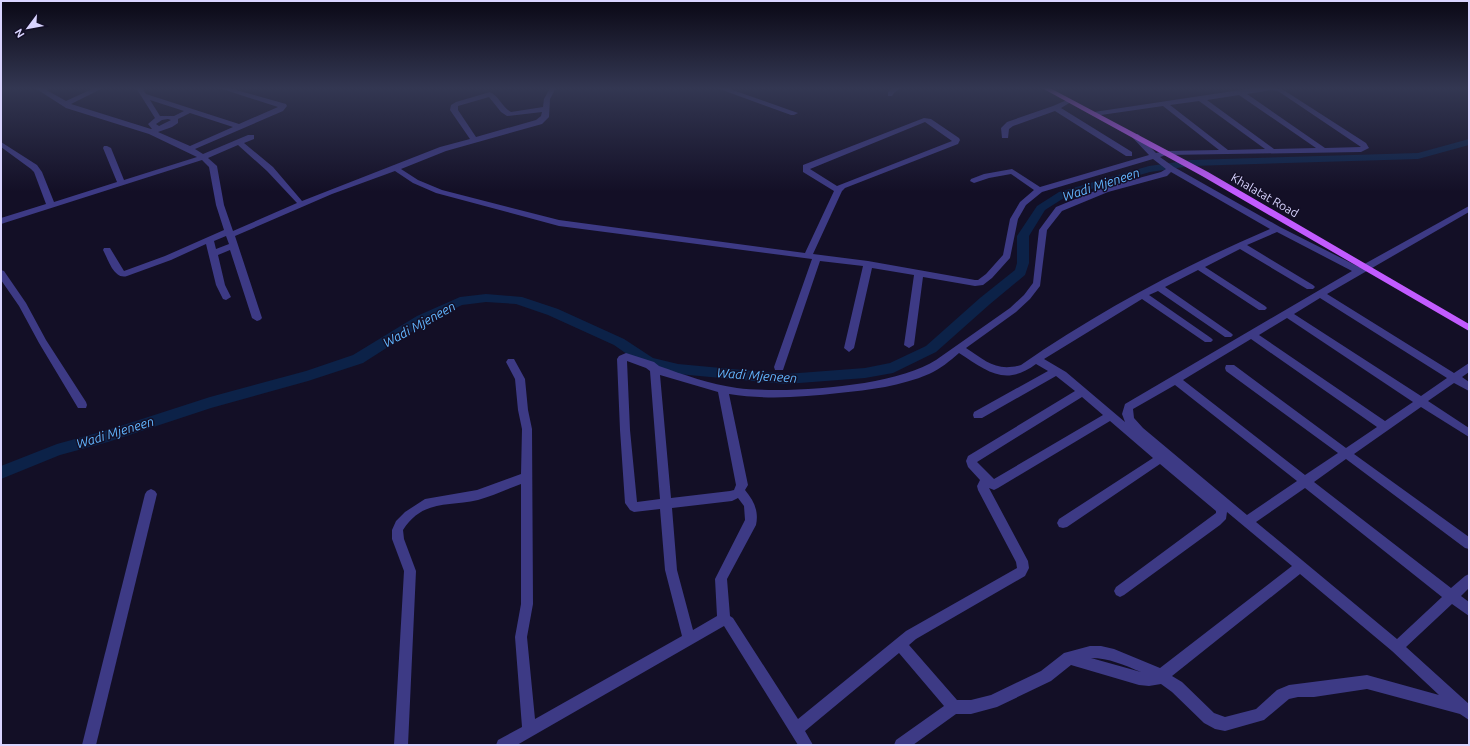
<svg xmlns="http://www.w3.org/2000/svg" width="1470" height="746" viewBox="0 0 1470 746" font-family="Ubuntu,sans-serif">
<rect width="100%" height="100%" fill="#130f26"/>
<g fill="none" stroke-linecap="round" stroke-linejoin="round">
<path fill="#0c2248" fill-rule="evenodd" d="M1469 139V145L1418 159 1191 166 1150 172 1067 196 1045 210 1029 236V263L1025 275 990 304 936 352 893 373 865 378 786 384 678 374 644 366 614 345 548 315 516 304 486 302 462 305 427 322 363 363 308 381 211 408 108 442 60 455 1 479V466L57 444 108 430 210 397 306 371 353 355 417 316 460 297 486 294 522 297 558 309 624 339 653 358 678 364 786 374 865 368 890 363 926 346 980 298 1015 270 1017 263V236L1037 206 1059 192 1149 166 1191 160 1418 153Z"/>
<g fill="#3d3a85" fill-rule="evenodd">
<path d="M35 88H43L66 101 94 88H103L71 104 151 129H152L148 124 155 118 136 88H142L146 94 239 124 278 107 219 88H229L286 104 287 106 283 111 195 149 203 154 248 135H254V139L244 143 273 167 302 201 440 147 470 139 450 110 451 105 456 102 490 92C499 96 502 107 511 112L543 107 544 99 550 88H556L550 99 549 117 542 124 446 151 401 169 418 180 442 190 559 220 805 253 834 191 803 172V165L924 118 931 119 959 138 960 140 958 144 845 188 842 191 813 254 868 261 975 280H978L986 274 1003 255 1010 219 1020 202 1034 190 1011 174 989 178 974 183 970 181 971 179 984 174 1012 169 1040 187 1149 155 1131 136 1135 134H1138L1156 153 1166 151 1219 150 1163 106 1094 116 1090 114 1094 112 1240 90 1257 88 1282 89 1366 143 1369 148 1361 152 1166 155 1160 157 1174 167 1280 227 1359 267 1469 206V212L1327 294 1454 373 1469 363V372L1462 377 1469 382V391L1454 383 1428 401 1469 428V437L1421 407 1354 454 1469 537V549L1465 548 1346 459 1314 482 1451 588 1465 576 1469 574V588L1461 596 1469 602V616L1452 604 1406 647 1469 704V720L1460 714 1367 689 1314 697H1298L1289 699 1264 720 1225 731 1215 729 1204 723 1172 692 1161 684 1149 686 1139 685 1071 665 1051 681 997 707 971 714H956L913 745H894L896 740 944 706 899 653 805 731 813 745H798L724 626 517 745H496L498 740 522 727 515 637 521 604V484C507 489 492 496 478 500 448 507 423 499 403 530L404 539 416 571 408 745H394L404 571 392 539V530L396 521 405 512 425 499 477 490 521 474 522 429 518 410 515 379 506 362 508 359H514L525 379 528 410 532 429 533 604 527 637 535 719 682 636 665 570 660 509 634 512 630 510 625 503 620 430 617 359 619 356 626 353 654 362 659 366C684 375 710 384 737 388 786 394 895 387 936 360L1010 308 1024 295 1033 283 1039 230 1056 207 1102 188 1161 172 1166 169 1153 159 1042 192 1026 205 1018 219 1010 258 992 278 983 285 975 286 923 277 914 345 909 348 904 345 914 275 872 268 854 348 849 352 844 348 863 266 820 261 784 367 783 370H775L774 367 812 259 559 226 436 193 413 183 395 171 332 194 235 236 262 318 260 320 257 321 252 318 230 250 218 255 225 285 231 297 226 300 223 299 216 285 206 244 171 260 127 276C114 280 108 259 103 250L104 248H110L124 271 165 256 224 230 216 205 209 167 202 160 1 224V218L46 204 34 172 31 169 1 147V142L37 165 42 172 54 202 117 182 103 148 104 146H107L111 148 124 180 197 157 149 134 66 108ZM1272 90 1278 91 1361 147 1325 148 1247 94ZM1239 95 1316 148 1274 149 1207 100ZM489 97 501 112 507 116 542 112 541 116 536 120 476 137 458 110V106ZM150 100 184 111 174 116H160ZM1199 101 1265 149 1228 150 1170 105ZM190 113 233 127 190 146 158 132 172 127 178 123V119ZM168 119 171 120 159 126 156 124 162 120ZM925 122 952 141 837 186 810 169ZM238 145 267 171 297 203 233 231 224 205 217 166 208 158ZM1171 172 1270 229C1183 266 1099 311 1021 365 996 372 986 361 966 348L1016 312 1030 299 1040 286 1047 230 1062 211 1108 192 1167 176ZM1277 232 1352 271 1125 404 1122 414 1125 422 1066 372 1044 359 1142 299 1205 342H1211L1213 340 1211 338 1149 295 1158 291 1225 337H1231L1233 335 1231 333 1165 287 1198 270 1259 310H1265L1267 308 1265 306 1205 267 1240 249 1307 289H1313L1315 287 1313 285 1247 245ZM226 236 229 244 216 249 214 241ZM1320 298 1447 378 1421 396 1294 314ZM1287 318 1413 402 1385 421 1259 335ZM1251 339 1377 427 1346 448 1234 365H1226L1225 368 1226 371 1338 453 1305 475 1183 380ZM959 353C987 371 1005 387 1036 364L1048 371 974 412 973 415 974 418H982L1056 376 1075 391 968 456 966 461 968 467 980 480 977 486 978 490 1016 562 1017 568 906 631 798 719 733 618 730 616 727 579 756 525C759 511 754 501 745 490L748 485 729 394C766 400 803 397 839 393 870 390 901 386 929 374 940 369 950 361 959 353ZM627 361 646 368 650 371 660 499 637 502 630 430ZM660 375 718 392 736 485 734 490 730 491 671 498ZM1175 385 1297 481 1247 515 1143 428 1134 418 1133 409ZM1082 397 1103 415 994 479 977 462ZM1110 421 1153 458 1059 519 1057 523 1059 527 1063 528 1067 527 1160 464 1216 511V513L1116 587 1114 591 1116 595 1120 597 1124 595 1220 525 1226 519 1227 512 1292 566 1160 668 1114 649 1101 646H1090L1064 653 1041 671 991 695 971 700H957L909 645 916 639 1025 576 1029 568 1028 561 989 488 994 490 998 488ZM1305 488 1442 597 1397 639 1256 522ZM738 498 744 506 745 520 715 579 717 616 693 630 677 570 672 508 732 501ZM1300 574 1392 651 1439 695 1367 675 1289 685 1277 690 1256 709 1225 717 1214 713 1182 682 1172 676ZM1091 658C1109 658 1124 665 1141 672Z"/>
<path d="M717 88H727L798 113 794 115H791Z"/>
<path d="M893 88H901L894 93 892 96H888V92Z"/>
<path d="M1069 99 1073 101 1071 102 1061 108 1132 152V156H1126L1055 111 1013 126 1009 129 1008 138H1002L1001 128 1007 122 1053 106Z"/>
<path d="M1 270 4 271 26 303 46 340 86 402 87 405 86 408H78L39 343 19 306 1 280Z"/>
<path d="M151 489 155 491 157 494 96 745H82L145 494 147 491Z"/>
</g>
<path fill="#c25bff" fill-rule="evenodd" d="M1042 88H1050L1208 172 1469 324V331L1202 176Z"/>
</g>
<linearGradient id="sky" x2="0" y2="1"><stop stop-color="#0a0815"/><stop offset="0.46" stop-color="#333752"/><stop offset="1" stop-color="#333752" stop-opacity="0"/></linearGradient>
<rect width="1470" height="192" fill="url(#sky)"/>
<g text-anchor="middle" dominant-baseline="central" stroke-width="3" stroke-linejoin="round" paint-order="stroke">
<g font-size="12" fill="#d9d4ff" stroke="#130f26">
<text transform="translate(1265 195) rotate(30)">Khalatat Road</text>
</g>
<g font-size="13" font-style="italic" fill="#62b6ff" stroke="#130f26">
<text transform="translate(1101 184) rotate(-18)">Wadi Mjeneen</text>
<text transform="translate(419 324) rotate(-29)">Wadi Mjeneen</text>
<text transform="translate(757 375) rotate(4)">Wadi Mjeneen</text>
<text transform="translate(115 432) rotate(-17)">Wadi Mjeneen</text>
</g>
</g>
<rect width="1470" height="746" fill="none" stroke="#d9d4ff" stroke-width="4"/>
<g transform="translate(28 28) rotate(238)" stroke="#130f26" stroke-width="3" paint-order="stroke">
<path d="M0-3L7 15L0 10L-7 15Z" fill="#d9d4ff"/>
<text y="-6" font-size="11" font-weight="bold" text-anchor="middle" fill="#d9d4ff">N</text>
</g>
</svg>
